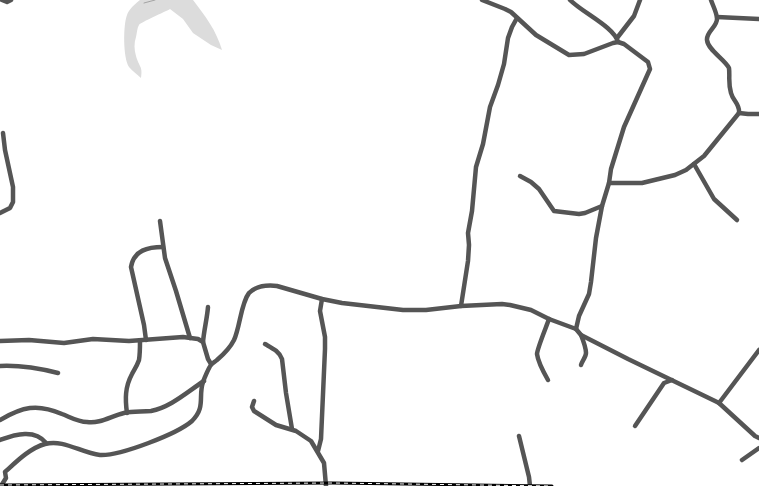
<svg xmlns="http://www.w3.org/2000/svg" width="759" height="486" viewBox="0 0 759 486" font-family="'Exo 2',sans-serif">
<rect width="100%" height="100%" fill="#fff"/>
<path fill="#dcdcdc" d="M140 0H193C206 17 216 30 222 50L211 45 193 33 183 19 170 9C165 12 141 22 139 25 137 28 137 33 136 37 134 43 134 49 136 56 139 67 143 66 141 78 137 74 132 71 129 67 123 58 123 25 127 15 129 9 135 4 140 0Z"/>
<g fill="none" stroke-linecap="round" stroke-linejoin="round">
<path stroke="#a3a3a3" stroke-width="1" d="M144 3 155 0"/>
<g stroke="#555" stroke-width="4.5">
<path d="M2 0 7 2 11 0"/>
<path d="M482 0 505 9 511 12 536 35 569 55 584 54 613 43 618 42 624 44 648 62 650 69 624 127 611 169 609 183 602 206 596 238 591 282 589 294 579 316 576 329"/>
<path d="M570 0C583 13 614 27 618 42"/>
<path d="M711 0C713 6 717 13 717 19 717 27 706 32 707 40 708 50 724 59 729 68 730 77 728 83 731 93 733 101 740 104 739 113"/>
<path d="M717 17 759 19"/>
<path d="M617 38 634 16 640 0"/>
<path d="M694 164 714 199 737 220"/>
<path d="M520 176 531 182 539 189 554 211 579 214 585 213 602 206"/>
<path d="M609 183H642L675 175 686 170 704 156 739 113 748 114H759"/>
<path d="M0 213 10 208 13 202V187L5 150 3 133"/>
<path d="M160 221 165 258 176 291 190 338"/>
<path d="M461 306 468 261 469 245 468 233 472 211 476 167 483 144 490 107 498 85 504 64 508 38 512 27 517 18"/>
<path d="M146 340 144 325 131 267C134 250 148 247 163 247"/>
<path d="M0 341 29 340 64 343 93 339 129 341 183 337 198 339 203 342 208 359 211 364"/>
<path d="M203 342C204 330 207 319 208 307"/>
<path d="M265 344C272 348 279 351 282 359L286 393 292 429"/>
<path d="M581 365C582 361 586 357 586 353 586 348 583 340 581 335"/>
<path d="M0 366C20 365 38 368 58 373"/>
<path d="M548 380C544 373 538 362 537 354 537 349 547 325 549 319"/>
<path d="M254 401 252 407 254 411 276 425 296 431 311 441 324 463 326 486"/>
<path d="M719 403 759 350"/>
<path d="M127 413C125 399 125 387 132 374 134 370 137 366 139 360 140 354 140 347 140 341"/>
<path d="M0 420C22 407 37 403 62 414 70 417 78 422 87 422 100 424 111 416 124 413 133 411 142 412 151 411 171 407 187 392 204 381"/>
<path d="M635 426 664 383 672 380"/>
<path d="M519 436 529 477 530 486"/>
<path d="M0 440C16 434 35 429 46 443"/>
<path d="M318 451 321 439 325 349V337L320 311 322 299"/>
<path d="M742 460 759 448"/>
<path d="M1 486 6 478 5 472C16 462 30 448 45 444 64 439 81 453 100 455 120 456 177 434 192 421 206 407 198 397 203 382 204 379 209 367 211 365 212 363 215 362 217 360 224 354 230 348 234 340 240 327 241 303 249 293 256 286 268 285 277 286L322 299 342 303 403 310H426L461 306 502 304 510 305 531 310 549 319 576 329 581 335 628 359 715 401 719 403 755 436 759 438"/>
</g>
<defs>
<path id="rail" d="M0 485 332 483 552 486"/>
</defs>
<use href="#rail" stroke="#000" stroke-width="3"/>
<use href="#rail" stroke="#fff" stroke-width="1" stroke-dasharray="4" stroke-linecap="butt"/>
</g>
</svg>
